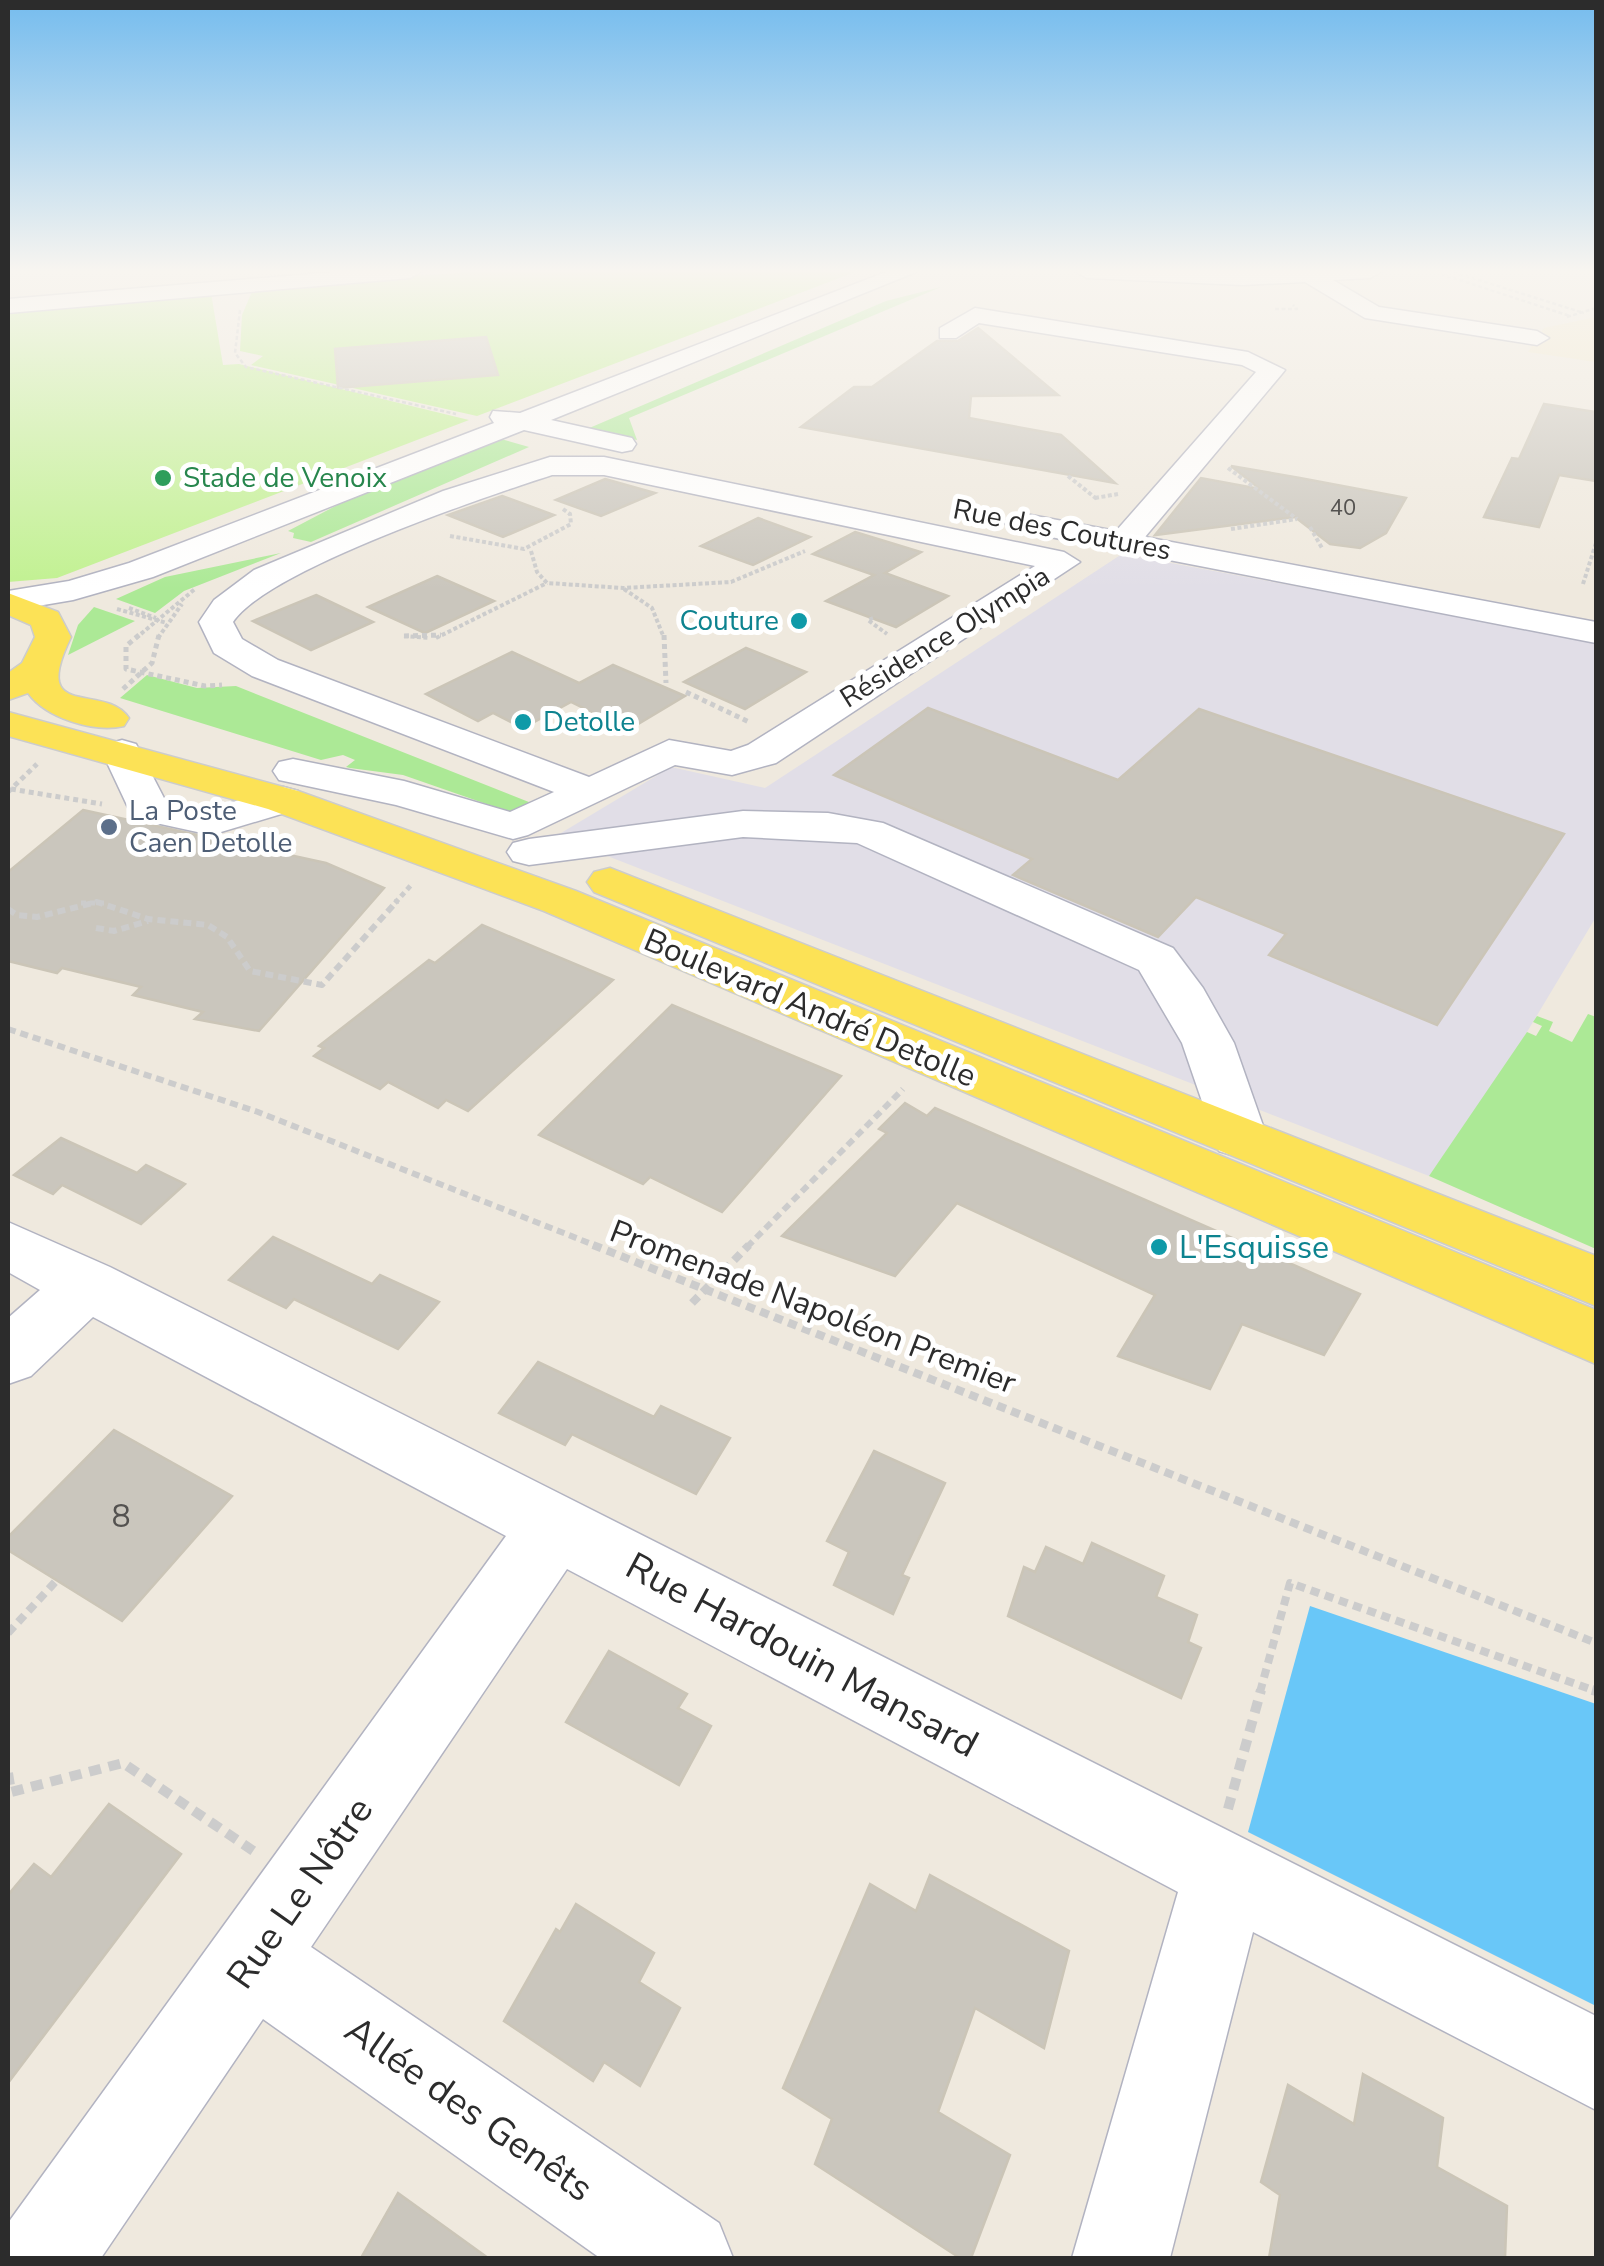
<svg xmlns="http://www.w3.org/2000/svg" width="1604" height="2266" viewBox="0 0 1604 2266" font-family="'Nunito Sans',sans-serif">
<rect width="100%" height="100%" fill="#efe9de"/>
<path fill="#e1dee7" d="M1122 554 1596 642V917L1509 1062 1429 1176 556 836 671 767 765 788Z"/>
<path fill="#f1e8cc" d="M1596 317V362L1528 352 1544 328Z"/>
<g fill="#ace996">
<path d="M941 287 629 418 637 440 587 429 886 301Z"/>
<path d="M501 439 529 447 311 542 293 538 294 533 288 531 343 502Z"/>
<path d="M281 553 184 591 155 613 116 599 165 577Z"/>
<path d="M94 607 135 621 68 655 78 625Z"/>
<path d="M147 675 197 688 236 686 544 808 512 813 403 775 350 768 346 767 355 760 343 755 321 760 120 698Z"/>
<path d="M1588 1014 1596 1017V1249L1429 1176 1527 1032 1536 1036 1542 1026 1533 1022 1537 1016 1553 1022 1549 1031 1572 1042Z"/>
</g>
<g fill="#c1f191">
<path d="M471 272H855L477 416 251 365 263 356 240 351 242 315 254 287Z"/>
<path d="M211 293 223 365 239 364 469 420 57 578 8 582V309Z"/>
</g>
<path fill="#69c7f8" d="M1310 1606 1596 1704V2006L1248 1832Z"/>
<g fill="#cac6bd" stroke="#cbc5b7" stroke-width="2.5">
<path d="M978 328 1058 395 971 396 969 418 1061 435 1115 483 801 427 854 387H872L937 341H958Z"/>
<path d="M486 337 498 375 338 388 335 349Z"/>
<path d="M1544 404 1596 412V481L1559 475 1539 527 1484 517 1512 458 1519 459Z"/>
<path d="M1231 466 1300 478 1406 498 1386 533 1360 548 1330 544 1295 517 1155 535 1201 478 1260 489Z"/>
<path d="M605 479 655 493 601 516 556 500Z"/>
<path d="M502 496 554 515 503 537 448 515Z"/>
<path d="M758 518 810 537 753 565 701 546Z"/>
<path d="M855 532 921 552 885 573 948 596 896 627 826 601 874 575 813 554Z"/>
<path d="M437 576 494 601 425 633 368 607Z"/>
<path d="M316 595 373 622 311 650 253 621Z"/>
<path d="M746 648 806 672 745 709 684 682Z"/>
<path d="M512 652 579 683 613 665 685 696 628 730 571 702 523 728 493 713 478 721 426 694Z"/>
<path d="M928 708 1118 780 1199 709 1564 834 1437 1025 1269 955 1286 934 1196 897 1158 937 1013 875 1032 859 834 775Z"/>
<path d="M83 810 326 863 384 888 259 1031 195 1019 203 1012 133 995 141 987 62 968 57 973 8 961V872Z"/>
<path d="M482 925 613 980 468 1111 446 1100 438 1108 388 1082 380 1089 314 1056 324 1048 319 1046 429 960 435 963Z"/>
<path d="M672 1005 841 1076 722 1212 650 1177 643 1184 539 1135Z"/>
<path d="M905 1103 927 1116 935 1108 1360 1294 1324 1355 1242 1324 1210 1389 1118 1356 1155 1295 957 1203 895 1276 782 1236 887 1133 879 1129Z"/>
<path d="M61 1138 137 1173 146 1165 185 1184 141 1224 62 1185 53 1194 14 1175Z"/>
<path d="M273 1237 372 1284 380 1275 439 1302 398 1349 294 1299 286 1308 229 1280Z"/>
<path d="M538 1362 654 1417 661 1406 730 1438 696 1494 572 1434 565 1445 499 1413Z"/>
<path d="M114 1430 232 1496 122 1621 8 1550V1537Z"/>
<path d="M874 1451 945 1483 902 1575 909 1578 893 1614 834 1585 849 1552 827 1541Z"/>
<path d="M1092 1543 1164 1576 1156 1597 1197 1615 1188 1642 1201 1648 1181 1698 1008 1616 1024 1567 1035 1572 1046 1547 1083 1564Z"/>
<path d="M609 1651 687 1694 678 1708 711 1726 679 1785 566 1722Z"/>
<path d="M109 1804 181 1854 8 2083V1895L34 1864 51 1877Z"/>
<path d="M930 1875 1069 1951 1044 2048 975 2008 938 2112 1010 2155 971 2258H960L815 2164 832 2119 783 2088 870 1884 916 1911Z"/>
<path d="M576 1904 654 1953 639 1982 680 2008 640 2086 604 2062 593 2081 504 2021 556 1929 560 1932Z"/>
<path d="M1363 2074 1443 2118 1437 2167 1507 2206 1505 2258H1269L1280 2195 1261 2182 1288 2085 1354 2124Z"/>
<path d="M398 2193 488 2258H361Z"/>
</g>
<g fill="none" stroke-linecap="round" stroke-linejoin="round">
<defs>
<g id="minor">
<path d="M335 272H421L410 278 8 313V299Z"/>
<path d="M886 272H916L551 420 632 438 636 444 632 450 622 452 524 430 153 577 73 600 8 611V591L69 581 129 563 494 423 490 417 493 411 520 413Z"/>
<path d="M1076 272H1381L1370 278 1333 280 1379 307 1537 331 1549 338 1537 345 1365 318 1305 282 1243 285 1087 278Z"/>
<path d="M975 308 1248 352 1285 370 1281 375 1145 537 1596 622V643L1009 529 1004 522 1020 513 1116 531 1256 372 1242 365 979 323 956 338H940V328Z"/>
<path d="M550 457H604L1064 552 1080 562 776 763 732 775 675 765 528 835 513 839 396 805 279 780 273 771 279 762 293 759 404 781 510 812 554 792 252 676 214 653 199 622 214 600 254 570 443 491ZM552 475H604L1035 566 748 745 731 751 669 740 589 777 278 660 242 639 233 622C267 570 487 496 552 475Z"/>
<path d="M122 740 136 744 165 800 209 809 283 787 298 791 304 800 298 809 211 835 133 818 102 752 108 744Z"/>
<path d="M743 811 828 813 883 823 1173 948 1203 988 1234 1043 1267 1137 1259 1151 1239 1157 1219 1151 1182 1043 1139 970 857 843 743 837 529 865 513 861 507 852 513 843 529 839Z"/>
<path d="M8 1222 110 1267 1596 2016V2110L1253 1932 1170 2258H1072L1178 1892 567 1569 311 1947 719 2223 733 2258H600L263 2019 101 2258H8V2223L506 1536 93 1317 31 1376 8 1384V1318L40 1290 8 1272Z"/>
</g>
<g id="major">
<path d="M8 593 58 612 71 637C29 723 104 681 129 718L124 726C94 733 46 718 28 693L8 700V673L22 663 35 637 31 625 8 615Z"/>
<path d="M8 712 298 791 576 891 1596 1310V1364L544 911 268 809 8 736Z"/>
<path d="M610 868 1596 1256V1306L594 892 587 882 594 872Z"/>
</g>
</defs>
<use href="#minor" stroke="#b2b3c1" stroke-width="3"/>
<use href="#major" stroke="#ccc" stroke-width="3"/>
<g stroke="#ccc" stroke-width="2.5" stroke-dasharray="4 2.5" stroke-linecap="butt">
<path d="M1453 272 1584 313"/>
<path d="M1441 274 1570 316"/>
<path d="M1275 309H1297L1293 305"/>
<path d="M240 310 235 353 246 367 456 414"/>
<path d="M1567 317 1596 308"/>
</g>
<g stroke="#ccc" stroke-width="4" stroke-dasharray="4 2.5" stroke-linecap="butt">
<path d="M1228 468 1297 519"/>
<path d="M1068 476 1098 500"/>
<path d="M1095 498 1118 494"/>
<path d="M1310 527 1322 548"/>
<path d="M1231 529 1297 519"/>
<path d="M450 536 524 549 571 524 570 514 563 509"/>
<path d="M531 551 537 572 547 583 623 588 731 582 805 551"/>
<path d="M1583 584 1596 543"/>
<path d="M624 589 652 608 664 638"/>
<path d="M129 608 156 618"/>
<path d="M117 609 167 623"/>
<path d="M873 618 868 620 887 634"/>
<path d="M404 636 429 638"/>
<path d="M136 638 195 589"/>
<path d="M158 638 182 604"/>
<path d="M436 638 547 583"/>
</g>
<g stroke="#ccc" stroke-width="5" stroke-dasharray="5 4" stroke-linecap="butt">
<path d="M139 635 126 646V669L205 686 222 685"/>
<path d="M664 635 666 683"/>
<path d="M404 636 441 635"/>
<path d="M123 689 152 663 159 635"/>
<path d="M686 692 749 722"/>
<path d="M11 789 102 804"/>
<path d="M8 792 37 764"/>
<path d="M81 903H104"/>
<path d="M395 903 412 884"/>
</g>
<g stroke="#ccc" stroke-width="6" stroke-dasharray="8 5" stroke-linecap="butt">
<path d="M8 909 17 915 37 917 97 902 148 919 208 925 227 937 250 971 322 985 397 901"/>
<path d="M96 928 114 931 148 921"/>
<path d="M8 1029 258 1112 599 1247"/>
<path d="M747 1247 903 1089"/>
</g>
<g stroke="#ccc" stroke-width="8" stroke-dasharray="9 6" stroke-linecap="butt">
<path d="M593 1245 1596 1643"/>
<path d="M692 1303 749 1245"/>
<path d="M8 1633 57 1580"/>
<path d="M1260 1692 1290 1583 1596 1691"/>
</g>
<g stroke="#ccc" stroke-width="10" stroke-dasharray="12 8" stroke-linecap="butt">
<path d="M1592 1690 1596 1691"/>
<path d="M8 1773 11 1792 123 1763 255 1852"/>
<path d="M1228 1809 1261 1690"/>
</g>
<use href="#minor" fill="#fff" fill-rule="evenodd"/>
<use href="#major" fill="#fce256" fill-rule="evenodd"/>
</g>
<linearGradient id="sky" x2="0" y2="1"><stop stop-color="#75bcee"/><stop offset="0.46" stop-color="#f8f5f0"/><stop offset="1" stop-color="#f8f5f0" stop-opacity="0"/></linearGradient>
<rect width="1604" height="589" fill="url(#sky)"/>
<circle fill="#2e9e5b" stroke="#fff" stroke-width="4" cx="163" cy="478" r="10"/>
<g fill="#0f9aa8" stroke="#fff" stroke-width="4">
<circle cx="799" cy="621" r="10"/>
<circle cx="523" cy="722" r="10"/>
<circle cx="1159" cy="1247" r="10"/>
</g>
<circle fill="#5c6f8a" stroke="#fff" stroke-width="4" cx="109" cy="827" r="10"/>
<g text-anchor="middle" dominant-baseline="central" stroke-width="10" stroke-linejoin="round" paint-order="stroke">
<g font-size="22" fill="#545250">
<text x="1343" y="508">40</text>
</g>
<g font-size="28" fill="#27864d" stroke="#fff" text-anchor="start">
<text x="183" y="478">Stade de Venoix</text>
</g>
<g font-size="28" fill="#2c2c2c" stroke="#fff">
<text transform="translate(1062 530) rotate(11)">Rue des Coutures</text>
<text transform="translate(945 637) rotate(-32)">Résidence Olympia</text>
</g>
<g font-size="28" fill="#0d838f" stroke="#fff" text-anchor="end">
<text x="779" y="621">Couture</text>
<text x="543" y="722" text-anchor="start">Detolle</text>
</g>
<g font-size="28" fill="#4e5e75" stroke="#fff" text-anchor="start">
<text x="129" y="811">La Poste<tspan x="129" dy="32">Caen Detolle</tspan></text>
</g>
<g font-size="32" fill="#2c2c2c" stroke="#fff">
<text transform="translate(810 1008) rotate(23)">Boulevard André Detolle</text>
<text transform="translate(813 1307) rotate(21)">Promenade Napoléon Premier</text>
</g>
<g font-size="32" fill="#0d838f" stroke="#fff" text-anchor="start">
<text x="1179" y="1247">L'Esquisse</text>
</g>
<g font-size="32" fill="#545250">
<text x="121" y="1516">8</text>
</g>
<g font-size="38" fill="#2c2c2c" stroke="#fff">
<text transform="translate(802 1655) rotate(28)">Rue Hardouin Mansard</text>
<text transform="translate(300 1893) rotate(-55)">Rue Le Nôtre</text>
<text transform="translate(469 2109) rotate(35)">Allée des Genêts</text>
</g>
</g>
<rect width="1604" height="2266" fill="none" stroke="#2c2c2c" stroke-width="20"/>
</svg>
